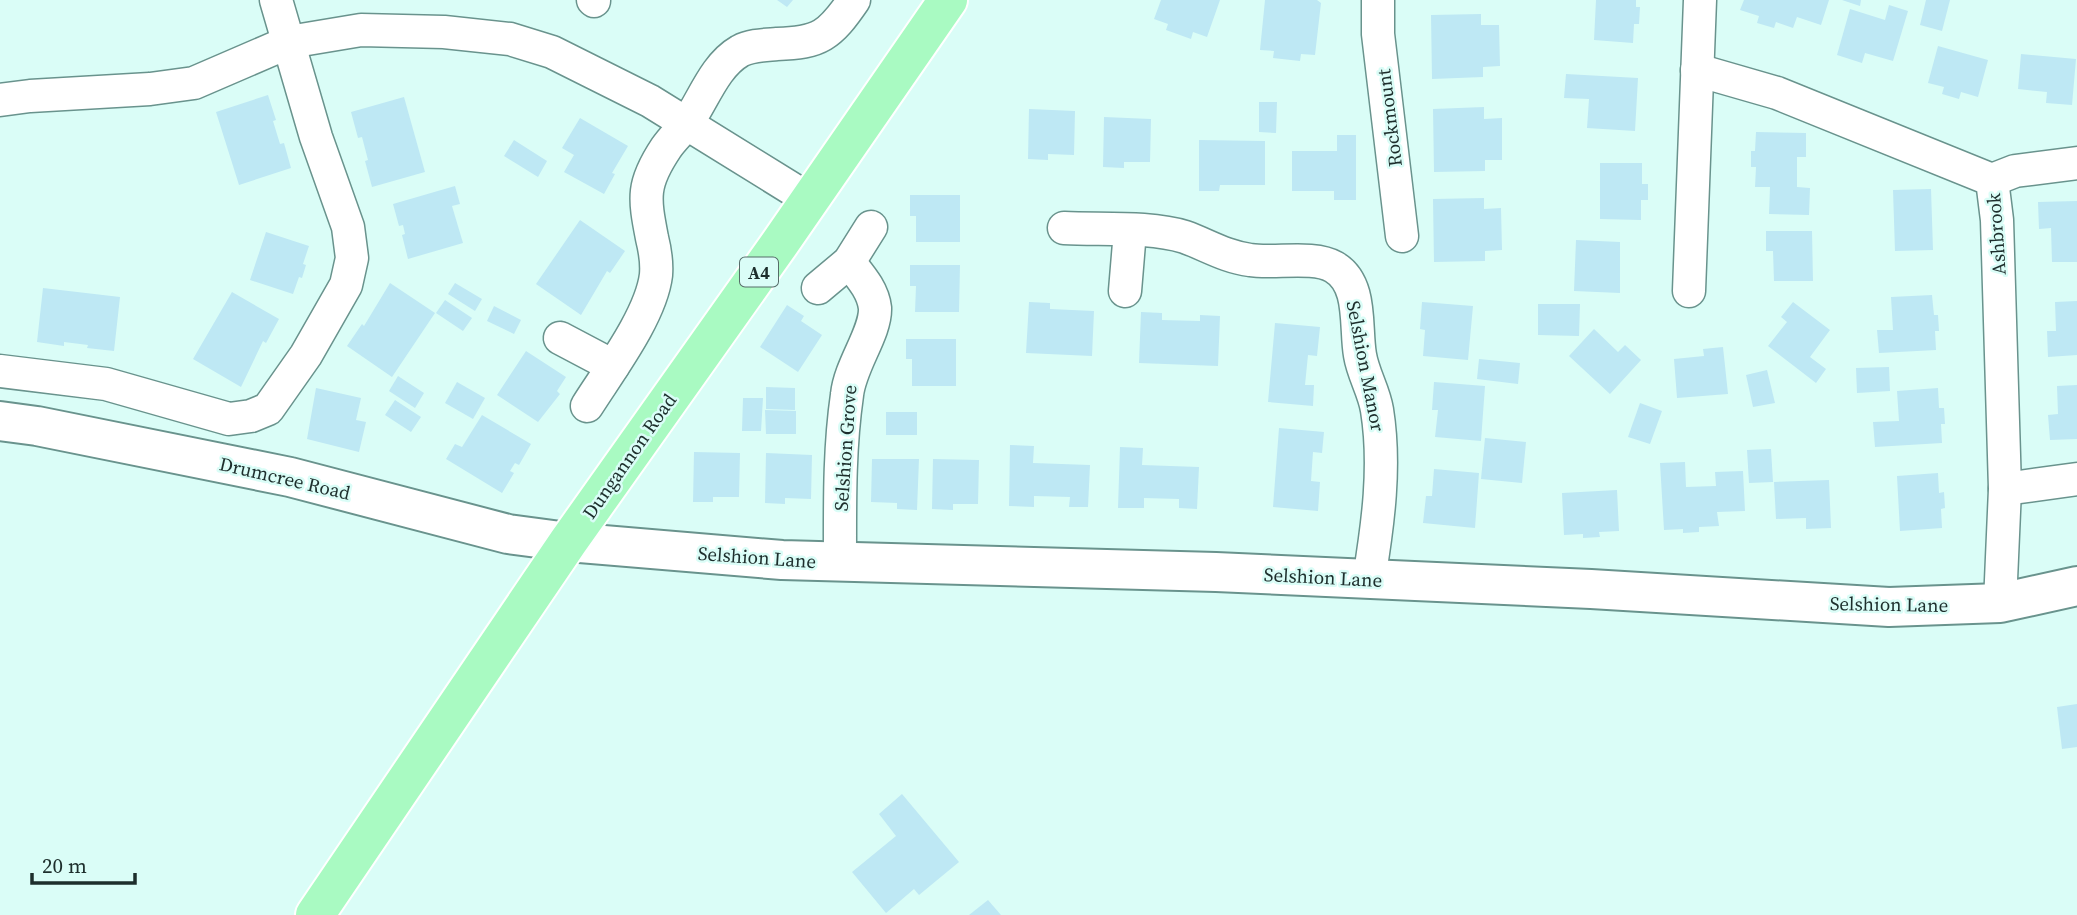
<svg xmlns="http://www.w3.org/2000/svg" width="2077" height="915" viewBox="0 0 2077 915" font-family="'Source Serif 4',serif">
<rect width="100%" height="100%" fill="#dafdf7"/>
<g fill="#bee8f4">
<path d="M777 0H793L787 7Z"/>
<path d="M1161 0H1220L1207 37 1193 32 1191 39 1166 30 1168 24 1154 19Z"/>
<path d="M1265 0H1317L1321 3 1315 55 1301 54 1300 61 1273 58 1274 51 1260 50Z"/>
<path d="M1596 0H1636V7H1640L1639 24H1634L1633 43 1594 40Z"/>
<path d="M1744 0H1829L1821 25 1797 17 1793 28 1776 22 1774 28 1757 23 1759 16 1740 10Z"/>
<path d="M1842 0H1861L1860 6Z"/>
<path d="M1926 0H1950L1942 31 1920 25Z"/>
<path d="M1889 5 1908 11 1893 61 1865 53 1862 63 1837 55 1850 9 1885 20Z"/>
<path d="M1481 14V25H1499L1500 66 1483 67V77L1432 79 1431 15Z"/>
<path d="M1938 46 1988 60 1978 97 1961 92 1959 99 1942 94 1944 87 1928 83Z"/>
<path d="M2021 54 2076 59 2072 105 2046 103 2047 92 2018 89Z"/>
<path d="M1566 74 1638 78 1635 131 1587 128 1589 99 1564 98Z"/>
<path d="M268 95 276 120 273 121 280 144 284 143 291 168 239 185 216 112Z"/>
<path d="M404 97 425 172 372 187 365 161 368 160 362 137 358 138 351 112Z"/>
<path d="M1259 102H1277L1276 133 1259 132Z"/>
<path d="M1484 107V119L1502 118V160H1485V171L1434 172 1433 109Z"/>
<path d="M1029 109 1075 111 1074 155 1048 154V160L1028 159Z"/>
<path d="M1104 117 1151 119 1150 162H1124V168L1103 167Z"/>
<path d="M580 118 628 146 612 173 615 174 604 194 564 172 574 155 562 148Z"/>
<path d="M1756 132 1806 133V157H1797V187L1810 188 1809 215 1769 214 1770 187H1755L1756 167H1751V151H1755Z"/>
<path d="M1337 135H1356V200H1334V191H1292V151H1337Z"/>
<path d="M514 140 547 161 538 177 504 156Z"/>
<path d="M1199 140 1265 141V185H1220L1219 191H1199Z"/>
<path d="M1600 163H1642V184H1648V200H1641V220L1600 219Z"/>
<path d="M455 186 460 204 452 206 463 243 408 259 402 235 405 234 403 225 399 226 393 204Z"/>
<path d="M1931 189 1933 250 1895 251 1893 190Z"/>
<path d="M910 195H960V242H916V216H910Z"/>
<path d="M1484 198V209L1501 208 1502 250 1485 251V261L1434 262 1433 199Z"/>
<path d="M2077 201V262H2052L2051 228 2039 229 2038 202Z"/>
<path d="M580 220 625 251 610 273 607 271 581 315 536 284Z"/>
<path d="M1766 231H1812L1813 281H1774L1773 251H1766Z"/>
<path d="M266 232 309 246 303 264 306 265 302 278 299 277 293 294 250 280Z"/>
<path d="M1576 240 1620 242V293L1574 291Z"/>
<path d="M910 265H960L959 312H915L916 286H910Z"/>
<path d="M390 283 435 313 392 377 347 346 362 324 364 326Z"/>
<path d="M455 283 482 299 475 311 448 294Z"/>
<path d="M43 288 120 297 114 351 87 348 88 345 64 342V346L37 342Z"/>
<path d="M232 292 279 319 266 343 263 341 241 387 193 359Z"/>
<path d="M1932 295 1934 315H1938L1939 331H1935L1936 350 1879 353 1877 330H1893L1891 297Z"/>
<path d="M445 300 472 318 463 331 436 313Z"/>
<path d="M2077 301V355L2048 357 2047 331H2056L2055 302Z"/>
<path d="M1029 302 1050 303V309L1094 311 1092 356 1026 353Z"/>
<path d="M1422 302 1473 306 1468 360 1423 356 1425 330 1420 329Z"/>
<path d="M1793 302 1830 330 1810 357 1826 369 1816 383 1768 346 1787 322 1781 317Z"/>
<path d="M1538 304H1580L1579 336 1538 335Z"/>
<path d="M787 305 804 316 801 321 822 335 798 372 760 347Z"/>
<path d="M494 306 521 320 514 334 487 321Z"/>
<path d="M1141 312 1162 313V320L1200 321V315L1220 316 1218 366 1139 363Z"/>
<path d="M1275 323 1320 327 1317 356 1308 355 1305 385H1314L1313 406 1268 402Z"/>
<path d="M1594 329 1618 352 1625 345 1641 360 1610 394 1569 356Z"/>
<path d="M906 339H956V386H912V359H906Z"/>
<path d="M1723 347 1728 394 1677 398 1674 359 1704 356 1703 349Z"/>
<path d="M526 351 566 377 557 391 560 394 538 422 497 395Z"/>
<path d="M1479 359 1520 363 1518 384 1477 379Z"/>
<path d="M1889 367 1890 391 1857 393 1856 368Z"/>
<path d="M1767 370 1775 403 1753 407 1746 375Z"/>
<path d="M398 376 424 393 415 408 389 391Z"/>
<path d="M457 382 485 398 473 419 445 403Z"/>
<path d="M1434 382 1485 386 1481 441 1435 437 1438 410H1432Z"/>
<path d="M2077 385V439L2050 440 2048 415 2058 414 2057 386Z"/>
<path d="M766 387 795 388V410L766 409Z"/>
<path d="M316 388 361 398 356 420 366 422 359 452 307 439Z"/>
<path d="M1938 388 1939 408H1944L1945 424H1941L1942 443 1875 447 1873 422 1899 421 1897 391Z"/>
<path d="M743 398H763L761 431H742Z"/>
<path d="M395 400 421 417 411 432 385 415Z"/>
<path d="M1640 403 1662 411 1650 444 1628 437Z"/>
<path d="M765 410 796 411V434H766Z"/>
<rect x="886" y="412" width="31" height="23"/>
<path d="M482 415 531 444 519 465 515 463 510 471 514 473 502 493 446 459 455 444 462 447Z"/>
<path d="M1279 428 1324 432 1322 453 1313 452 1311 481 1320 482 1318 511 1273 507Z"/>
<path d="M1485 438 1526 442 1522 483 1481 479Z"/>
<path d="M1010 445 1034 446 1033 463 1090 465 1088 507H1069L1070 497 1034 496V507L1009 506Z"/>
<path d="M1120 447 1143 448 1142 465 1199 467 1197 509 1179 508V499L1144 498V508H1118Z"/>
<path d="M1771 449 1773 482 1749 483 1747 450Z"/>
<path d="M694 452 740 453 739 497H713V502H693Z"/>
<path d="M766 453 812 455 811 499 785 498V504L765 503Z"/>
<path d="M872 459H919L917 510 897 509V503L871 502Z"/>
<path d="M933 459 979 460 978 504H953V510L932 509Z"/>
<path d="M1685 462 1686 487 1716 486 1715 472 1743 471 1745 511 1717 512 1719 526 1699 527V532L1683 533V529L1664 530 1660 463Z"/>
<path d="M1434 469 1479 473 1475 528 1423 523 1426 496H1432Z"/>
<path d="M1938 473 1939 493 1944 492 1945 508 1941 509 1942 528 1900 531 1897 476Z"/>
<path d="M1829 480 1831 528 1806 529V518L1776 519 1774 482Z"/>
<path d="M1617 490 1619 531 1599 532 1600 537 1583 538V534L1564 535 1562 493Z"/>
<path d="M2077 704V747L2062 749 2057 707Z"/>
<path d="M902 794 959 862 919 895 914 889 886 913 852 872 896 836 879 814Z"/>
<path d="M988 900 1001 915H969Z"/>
</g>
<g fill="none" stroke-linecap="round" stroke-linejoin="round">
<defs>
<g id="street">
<path d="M593 0 594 1"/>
<path d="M1378 0V34L1402 236"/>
<path d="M1697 70 1777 93 1992 180 1997 220 2005 489 2000 603"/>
<path d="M0 100 30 96 150 89 194 83 289 42 361 30 444 32 510 39 552 52 650 101 810 200"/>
<path d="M1992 180 2015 171 2077 163"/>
<path d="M1064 228C1101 230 1150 226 1185 237 1207 245 1226 257 1250 260 1273 264 1314 255 1334 267 1363 284 1355 327 1360 355 1363 374 1374 391 1377 410 1386 466 1378 524 1369 579"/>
<path d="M818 288 849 262 871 227"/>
<path d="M1125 291 1130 231"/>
<path d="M1689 291 1700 0"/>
<path d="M560 338 613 366"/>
<path d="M0 371 106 384 229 419 251 416 268 409 306 355 346 285 352 258 348 227 316 137 276 0"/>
<path d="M587 406C609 371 651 316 656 275 657 263 655 250 652 238 644 197 642 184 666 148 672 139 680 132 687 123 703 101 714 66 740 51 751 45 765 45 777 44 820 43 830 35 854 0"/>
<path d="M2005 489 2077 479"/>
<path d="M840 561C840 506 839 450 847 395 850 365 876 333 875 308 873 290 860 276 849 262"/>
</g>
<path id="secondary" d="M0 421 37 426 290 477 508 534 568 542 782 560 1216 572 1591 589 1889 607 2000 603 2077 586"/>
<path id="primary" d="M315 915 568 542 780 243 948 0"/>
</defs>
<use href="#street" stroke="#69938d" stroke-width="35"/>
<use href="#secondary" stroke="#69938d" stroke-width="42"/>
<use href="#primary" stroke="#fff" stroke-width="42"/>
<use href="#street" stroke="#fff" stroke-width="32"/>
<use href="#secondary" stroke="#fff" stroke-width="38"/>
<use href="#primary" stroke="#a9fac2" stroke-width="38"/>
</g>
<g text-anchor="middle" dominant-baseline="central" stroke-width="5" stroke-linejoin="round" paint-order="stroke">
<rect fill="#dafdf7" stroke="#566c69" stroke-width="2" x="740" y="257.5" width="38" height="29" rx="5"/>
<g font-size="18" font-weight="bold" fill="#1d2e2c">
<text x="759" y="272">A4</text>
</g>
<g font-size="19" fill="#1d2e2c" stroke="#dafdf7">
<text transform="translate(1389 118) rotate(-97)">Rockmount</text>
<text transform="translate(1996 234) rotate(-94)">Ashbrook</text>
<text transform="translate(1366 366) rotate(79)">Selshion Manor</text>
<text transform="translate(845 448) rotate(-86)">Selshion Grove</text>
<text transform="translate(629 456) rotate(-55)">Dungannon Road</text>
<text transform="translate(285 478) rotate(13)">Drumcree Road</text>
<text transform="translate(757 557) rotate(4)">Selshion Lane</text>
<text transform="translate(1323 577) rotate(3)">Selshion Lane</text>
<text transform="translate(1889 604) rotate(1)">Selshion Lane</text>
</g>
</g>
<path d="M32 873v10h103v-10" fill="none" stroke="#1d2e2c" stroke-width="3.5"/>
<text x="42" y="873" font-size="21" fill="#1d2e2c" stroke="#dafdf7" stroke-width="5" paint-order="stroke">20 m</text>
</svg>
